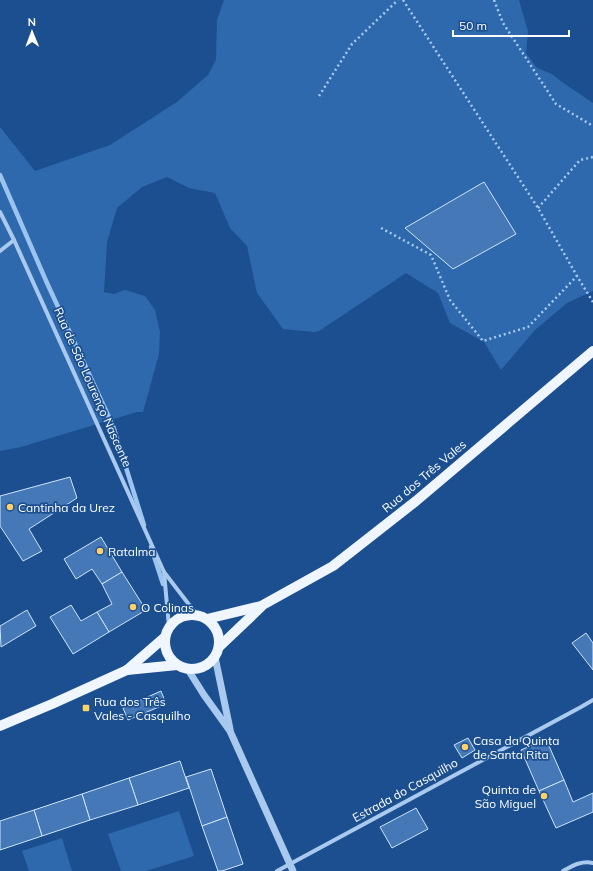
<svg xmlns="http://www.w3.org/2000/svg" width="593" height="871" viewBox="0 0 593 871" font-family="Mulish,sans-serif">
<rect width="100%" height="100%" fill="#1b4f8f"/>
<g fill="#2e69ad">
<path d="M224 0H519L528 31 526 53 537 68 552 74 562 82 593 103V291L567 303 535 330 501 370 484 342 450 323 438 293 406 273 319 331 314 332 283 329 257 293 247 246 230 228 215 193 189 188 167 177 142 187 117 208 107 242 104 292 114 294 125 290 145 296 155 310 160 332 159 354 143 412H137L21 447 0 451V127L35 171 110 145 177 102 208 75 216 60 217 20Z"/>
<path d="M179 811 194 856 146 871H121L108 834Z"/>
<path d="M62 838 72 871H29L22 851Z"/>
</g>
<g fill="none" stroke-linecap="round" stroke-linejoin="round">
<g stroke="#9cc4f0" stroke-width="4.5">
<path d="M0 175 47 283 113 426 144 525"/>
<path d="M151 547 163 584"/>
</g>
</g>
<g fill="#4478b7" stroke="#cfe3fa">
<path d="M484 182 516 234 453 269 405 228Z"/>
<path d="M70 477 77 498 29 529 42 551 23 561 0 526V496Z"/>
<path d="M101 537 122 572 102 584 92 569 76 579 64 559Z"/>
<path d="M122 572 146 610 109 632 97 612 112 604 102 584Z"/>
<path d="M71 605 81 621 97 612 109 632 73 654 50 617Z"/>
<path d="M27 610 36 626 1 647 0 626Z"/>
<path d="M586 633 593 643V670L572 643Z"/>
<path d="M161 691 166 704 128 720 123 708Z"/>
<path d="M468 738 475 750 462 758 454 745Z"/>
<path d="M546 739 564 780 539 791 521 750Z"/>
<path d="M180 761 189 788 138 805 129 778Z"/>
<path d="M211 769 227 817 202 826 186 777Z"/>
<path d="M129 778 138 805 90 820 82 794Z"/>
<path d="M564 780 573 802 593 793V812L556 828 539 791Z"/>
<path d="M82 794 90 820 42 836 34 810Z"/>
<path d="M416 808 428 829 392 848 380 827Z"/>
<path d="M34 810 42 836 0 850V821Z"/>
<path d="M227 817 243 864 222 871H218L202 826Z"/>
</g>
<g fill="none" stroke-linecap="round" stroke-linejoin="round">
<g stroke="#a9c9ee" stroke-width="2.5" stroke-dasharray="2 3" stroke-linecap="butt">
<path d="M403 0 538 208 577 276 593 302"/>
<path d="M494 0 503 23 556 104 593 126"/>
<path d="M319 96 352 44 398 0"/>
<path d="M538 208 580 160 593 157"/>
<path d="M381 228 431 255 450 300 483 341 528 327 577 276"/>
</g>
<g stroke="#a9c9ee" stroke-width="4">
<path d="M0 212 14 240 164 572 197 615"/>
<path d="M0 251 14 240"/>
<path d="M164 572 169 627"/>
<path d="M277 871 581 707 593 700"/>
<path d="M563 871C572 866 582 860 593 863"/>
</g>
<g stroke="#a9c9ee" stroke-width="7">
<path d="M215 657 230 729"/>
<path d="M187 668 204 695 230 731 293 871"/>
</g>
<g stroke="#f0f6ff" stroke-width="10">
<circle cx="192" cy="642" r="27"/>
<path d="M207 619 261 606 333 566 416 501 593 351"/>
<path d="M219 647 261 607"/>
<path d="M127 670 177 665"/>
<path d="M0 726 52 704 127 670 165 637"/>
</g>
</g>
<g fill="#ffd166" stroke="#1b4f8f" stroke-width="1.5">
<circle cx="10" cy="507" r="4"/>
<circle cx="100" cy="551" r="4"/>
<circle cx="133" cy="607" r="4"/>
<rect x="82" y="704" width="8" height="8" rx="2"/>
<circle cx="465" cy="747" r="4"/>
<circle cx="544" cy="796" r="4"/>
</g>
<g text-anchor="middle" dominant-baseline="central" stroke-width="3.5" stroke-linejoin="round" paint-order="stroke">
<g font-size="12" fill="#fff" stroke="#1b4f8f">
<text transform="translate(93 387) rotate(66)">Rua de São Lourenço Nascente</text>
<text transform="translate(424 476) rotate(-40)">Rua dos Três Vales</text>
<text transform="translate(405 790) rotate(-29)">Estrada do Casquilho</text>
</g>
<g font-size="12" fill="#fff" stroke="#1b4f8f" text-anchor="start">
<text x="18" y="507">Cantinha da Urez</text>
<text x="108" y="551">Ratalma</text>
<text x="141" y="607">O Colinas</text>
<text x="94" y="701">Rua dos Três<tspan x="94" dy="14">Vales - Casquilho</tspan></text>
<text x="473" y="740">Casa da Quinta<tspan x="473" dy="14">de Santa Rita</tspan></text>
<text x="536" y="789" text-anchor="end">Quinta de<tspan x="536" dy="14">São Miguel</tspan></text>
</g>
</g>
<g transform="translate(32 32) rotate(359)" stroke="#1b4f8f" stroke-width="3" paint-order="stroke">
<path d="M0-3L7 15L0 10L-7 15Z" fill="#ffffff"/>
<text y="-6" font-size="11" font-weight="bold" text-anchor="middle" fill="#ffffff">N</text>
</g>
<path d="M453 30v6h116v-6" fill="none" stroke="#ffffff" stroke-width="2"/>
<text x="459" y="30" font-size="12" fill="#ffffff" stroke="#1b4f8f" stroke-width="3" paint-order="stroke">50 m</text>
</svg>
